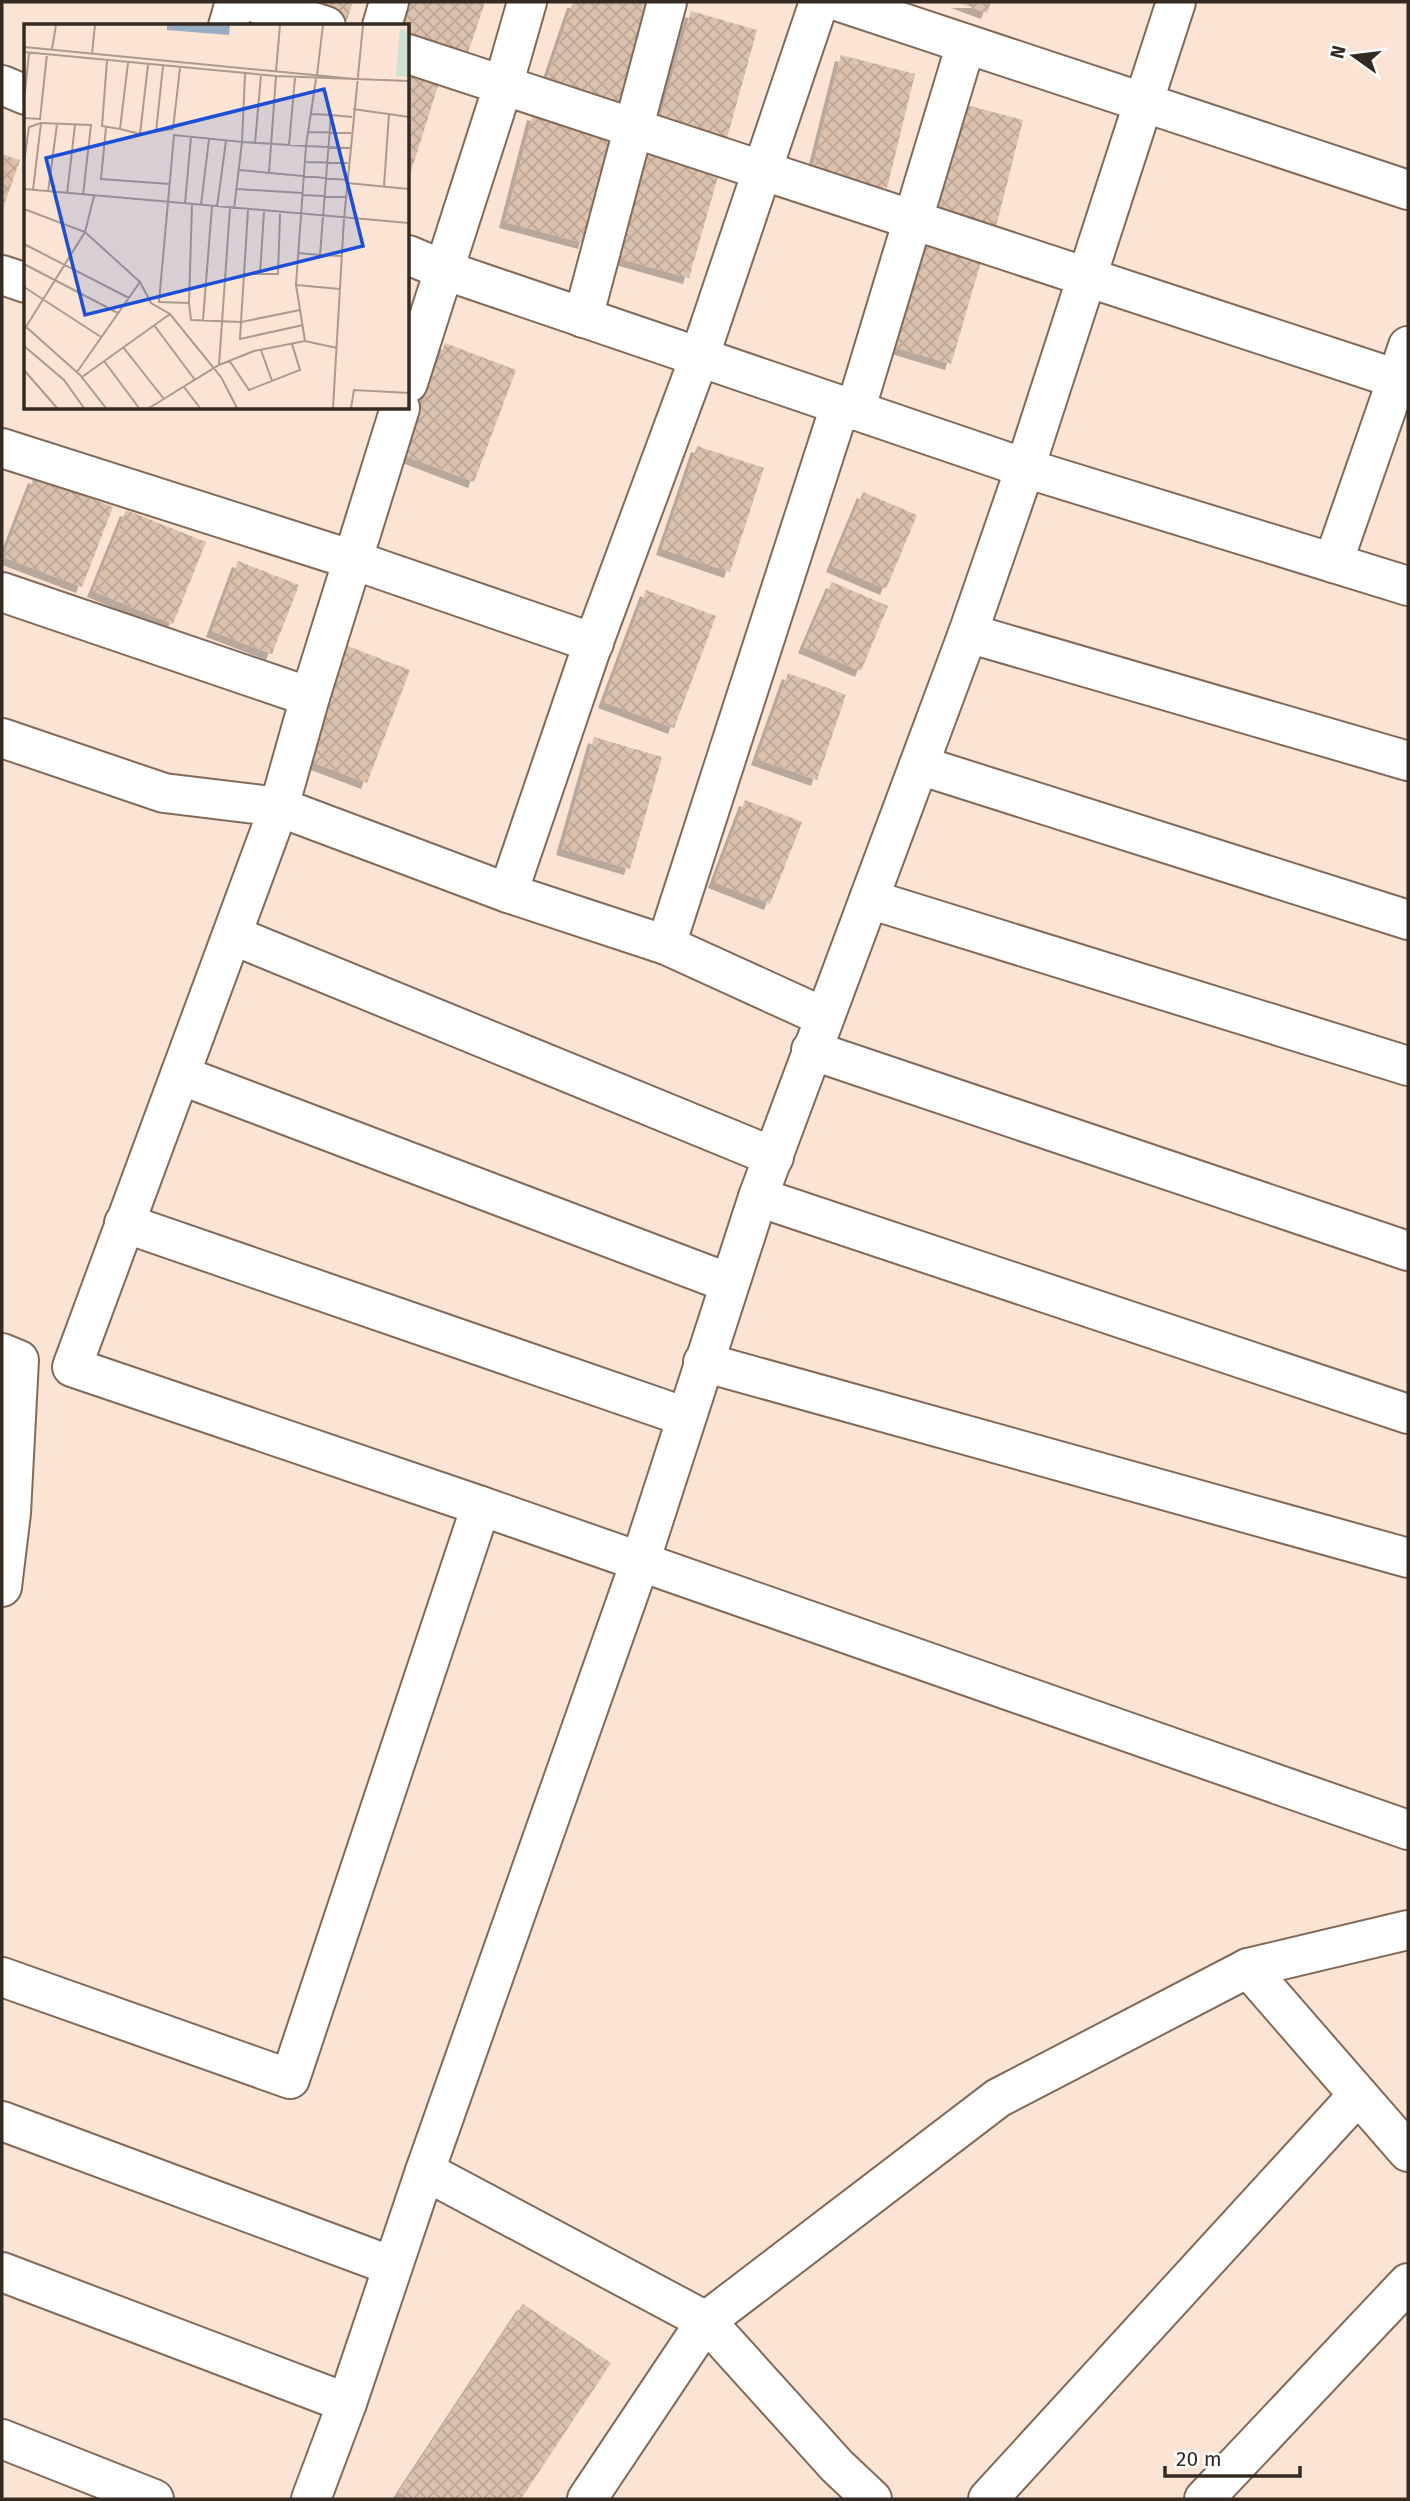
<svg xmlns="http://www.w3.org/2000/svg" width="1410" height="2501" viewBox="0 0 1410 2501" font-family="'Fira Sans',sans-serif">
<defs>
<pattern id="building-cross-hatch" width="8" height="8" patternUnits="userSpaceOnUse" patternTransform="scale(1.75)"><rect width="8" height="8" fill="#dcc1ad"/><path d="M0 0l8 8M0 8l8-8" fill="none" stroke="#bda695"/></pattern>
<filter id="shadow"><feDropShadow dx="-6" dy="6" stdDeviation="0" flood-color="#0004"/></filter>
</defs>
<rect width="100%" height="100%" fill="#fbe4d4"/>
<g fill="url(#building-cross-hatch)" filter="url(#shadow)">
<path d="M297 2H353L347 20Z"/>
<path d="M403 2H485L465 62 408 44V26H395Z"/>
<path d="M573 2H656L620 106 546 81Z"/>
<path d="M957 2H991L987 13Z"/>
<path d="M691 11 757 30 727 138 660 118Z"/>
<path d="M841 55 915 74 887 188 812 170Z"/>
<path d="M408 73 439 83 408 181Z"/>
<path d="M951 101 1023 120 995 231 922 213Z"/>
<path d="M533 114 613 135 584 243 505 222Z"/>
<path d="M649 146 721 166 689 278 618 258Z"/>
<path d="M2 154 20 160 2 211Z"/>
<path d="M916 236 983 255 951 364 884 344Z"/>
<path d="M445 343 516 370 474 482 403 455Z"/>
<path d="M697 446 764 468 730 572 662 549Z"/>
<path d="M34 477 113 507 82 587 3 557Z"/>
<path d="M863 492 917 515 886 589 832 566Z"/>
<path d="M126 510 206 542 173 624 93 591Z"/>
<path d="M238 561 299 585 272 654 212 631Z"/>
<path d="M832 582 888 606 861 671 804 647Z"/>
<path d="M646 590 716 616 674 728 604 702Z"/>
<path d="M340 643 410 670 367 783 296 756Z"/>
<path d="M788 673 846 695 817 780 757 759Z"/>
<path d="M594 737 662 757 630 869 562 849Z"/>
<path d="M745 800 802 822 770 904 714 882Z"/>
<path d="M523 2304 611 2363 521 2499H410L399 2492Z"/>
</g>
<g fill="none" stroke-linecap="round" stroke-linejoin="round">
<defs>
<g id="minor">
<path d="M252 2 326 26"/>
<path d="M527 2 503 86 444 270 1025 468 1408 586"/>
<path d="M840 2 1408 190"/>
<path d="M228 26 235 2"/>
<path d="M382 26 389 2"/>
<path d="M408 54 1397 379 1333 563"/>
<path d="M2 85 26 95"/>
<path d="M408 255 444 270 408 383"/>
<path d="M2 275 26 283"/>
<path d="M583 318 667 2"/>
<path d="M1397 379 1408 346"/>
<path d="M400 408 310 697 279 807 508 893 666 945 824 1017"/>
<path d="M855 411 966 44"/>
<path d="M2 448 353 560 594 643"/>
<path d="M2 592 310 697"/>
<path d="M968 633 1408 761"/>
<path d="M2 738 164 793 279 807 72 1367 481 1506 1408 1830"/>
<path d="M919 765 1408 920"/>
<path d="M508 893 589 655 699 358 819 2"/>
<path d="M869 899 1408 1066"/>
<path d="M232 935 774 1157"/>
<path d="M666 945 840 406"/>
<path d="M811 1050 1408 1251"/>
<path d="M180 1075 729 1283"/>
<path d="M758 1197 1408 1414"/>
<path d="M124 1223 686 1417"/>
<path d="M2 1353 19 1360 11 1513 2 1587"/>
<path d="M703 1362 1408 1558"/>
<path d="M1408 1930 1248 1968 1408 2152"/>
<path d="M2 1977 290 2079 481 1506"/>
<path d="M2 2121 392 2266"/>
<path d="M425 2171 706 2321 837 2466 872 2499"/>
<path d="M2 2272 347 2403"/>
<path d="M2 2439 154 2499"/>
<path d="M311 2499 347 2403 425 2171 640 1562 758 1197 968 633 1025 468 1176 2"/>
<path d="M587 2499 706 2321 998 2098 1248 1968"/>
<path d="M988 2499 1358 2095"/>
<path d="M1204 2499 1408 2283"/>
</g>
</defs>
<use href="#minor" stroke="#836a58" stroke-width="42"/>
<use href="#minor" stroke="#fff" stroke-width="38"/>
</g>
<g transform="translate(24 24)">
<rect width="385" height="385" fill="#fbe4d4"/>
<path d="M376 5 385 6V53L372 52Z" fill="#cde1d5"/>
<path d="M143 1H206L205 11 143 6Z" fill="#98adc6"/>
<path fill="none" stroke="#ab9a8d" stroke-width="2" d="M0 23 331 55M28 25 32 1M0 28 252 52 385 57M68 30 71 1M83 37 78 102 96 105M104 39 96 105 116 110M124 41 116 110 149 105 156 44M252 47 256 1M293 51 299 1M0 77 5 29M329 85 385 93M307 91 328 93M0 94 16 95 23 30M82 103 77 155 146 160M132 108 139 42M284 108 327 109M231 119 237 51M265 121 271 54M0 138 5 103 17 99M281 138 324 139M215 146 323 156M245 149 252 52M323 159 385 165M360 162 365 90M0 165 385 199M213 165 278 169M9 166 17 99 67 101 59 171M24 168 33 100M43 170 51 101M278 171 322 173M161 180 167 113M168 181 165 279 135 278 150 111 218 118 221 50M177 181 185 115M193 183 202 117M0 185 61 208 116 258M210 185 218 118 282 122 292 55M0 220 105 274M274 229 296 231 307 91 287 90M296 231 317 232M0 240 94 289M220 250H254L256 190M236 250 240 188M272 261 316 265M0 263 77 313M165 279 167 296 217 298 224 186M276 286 217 298 216 315 279 301M179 296 188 182M0 301 56 351 82 384M130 301 171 356M0 306 61 208 70 172M281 317 272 261 282 122 326 124M0 322 40 356 60 384M99 323 140 375M237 326 248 357M205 336 225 366 276 346 268 320M80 337 115 384M195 341 206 184M0 346 33 384M53 348 116 258 127 279 146 290 197 353 213 384M58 353 146 290M160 363 176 384M125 384 195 341 230 327 281 317 313 324M309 384 320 195 339 1M327 384 330 366 385 369"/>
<path fill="#1d4ed8" fill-opacity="0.15" stroke="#1d4ed8" stroke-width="3.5" d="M300 65 339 222 61 291 22 134Z"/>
<rect width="385" height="385" fill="none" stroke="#342a22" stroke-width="3.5"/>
</g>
<rect width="1410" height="2501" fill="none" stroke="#342a22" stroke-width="7"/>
<g transform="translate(1354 56) rotate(284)" stroke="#ffffff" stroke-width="5" paint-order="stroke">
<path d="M0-5L12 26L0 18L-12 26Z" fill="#342a22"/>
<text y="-10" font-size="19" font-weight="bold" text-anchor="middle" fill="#342a22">N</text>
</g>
<path d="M1165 2466v10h135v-10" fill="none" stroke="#342a22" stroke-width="3.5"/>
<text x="1176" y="2466" font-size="21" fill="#342a22" stroke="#ffffff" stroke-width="5" paint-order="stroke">20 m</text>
</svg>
